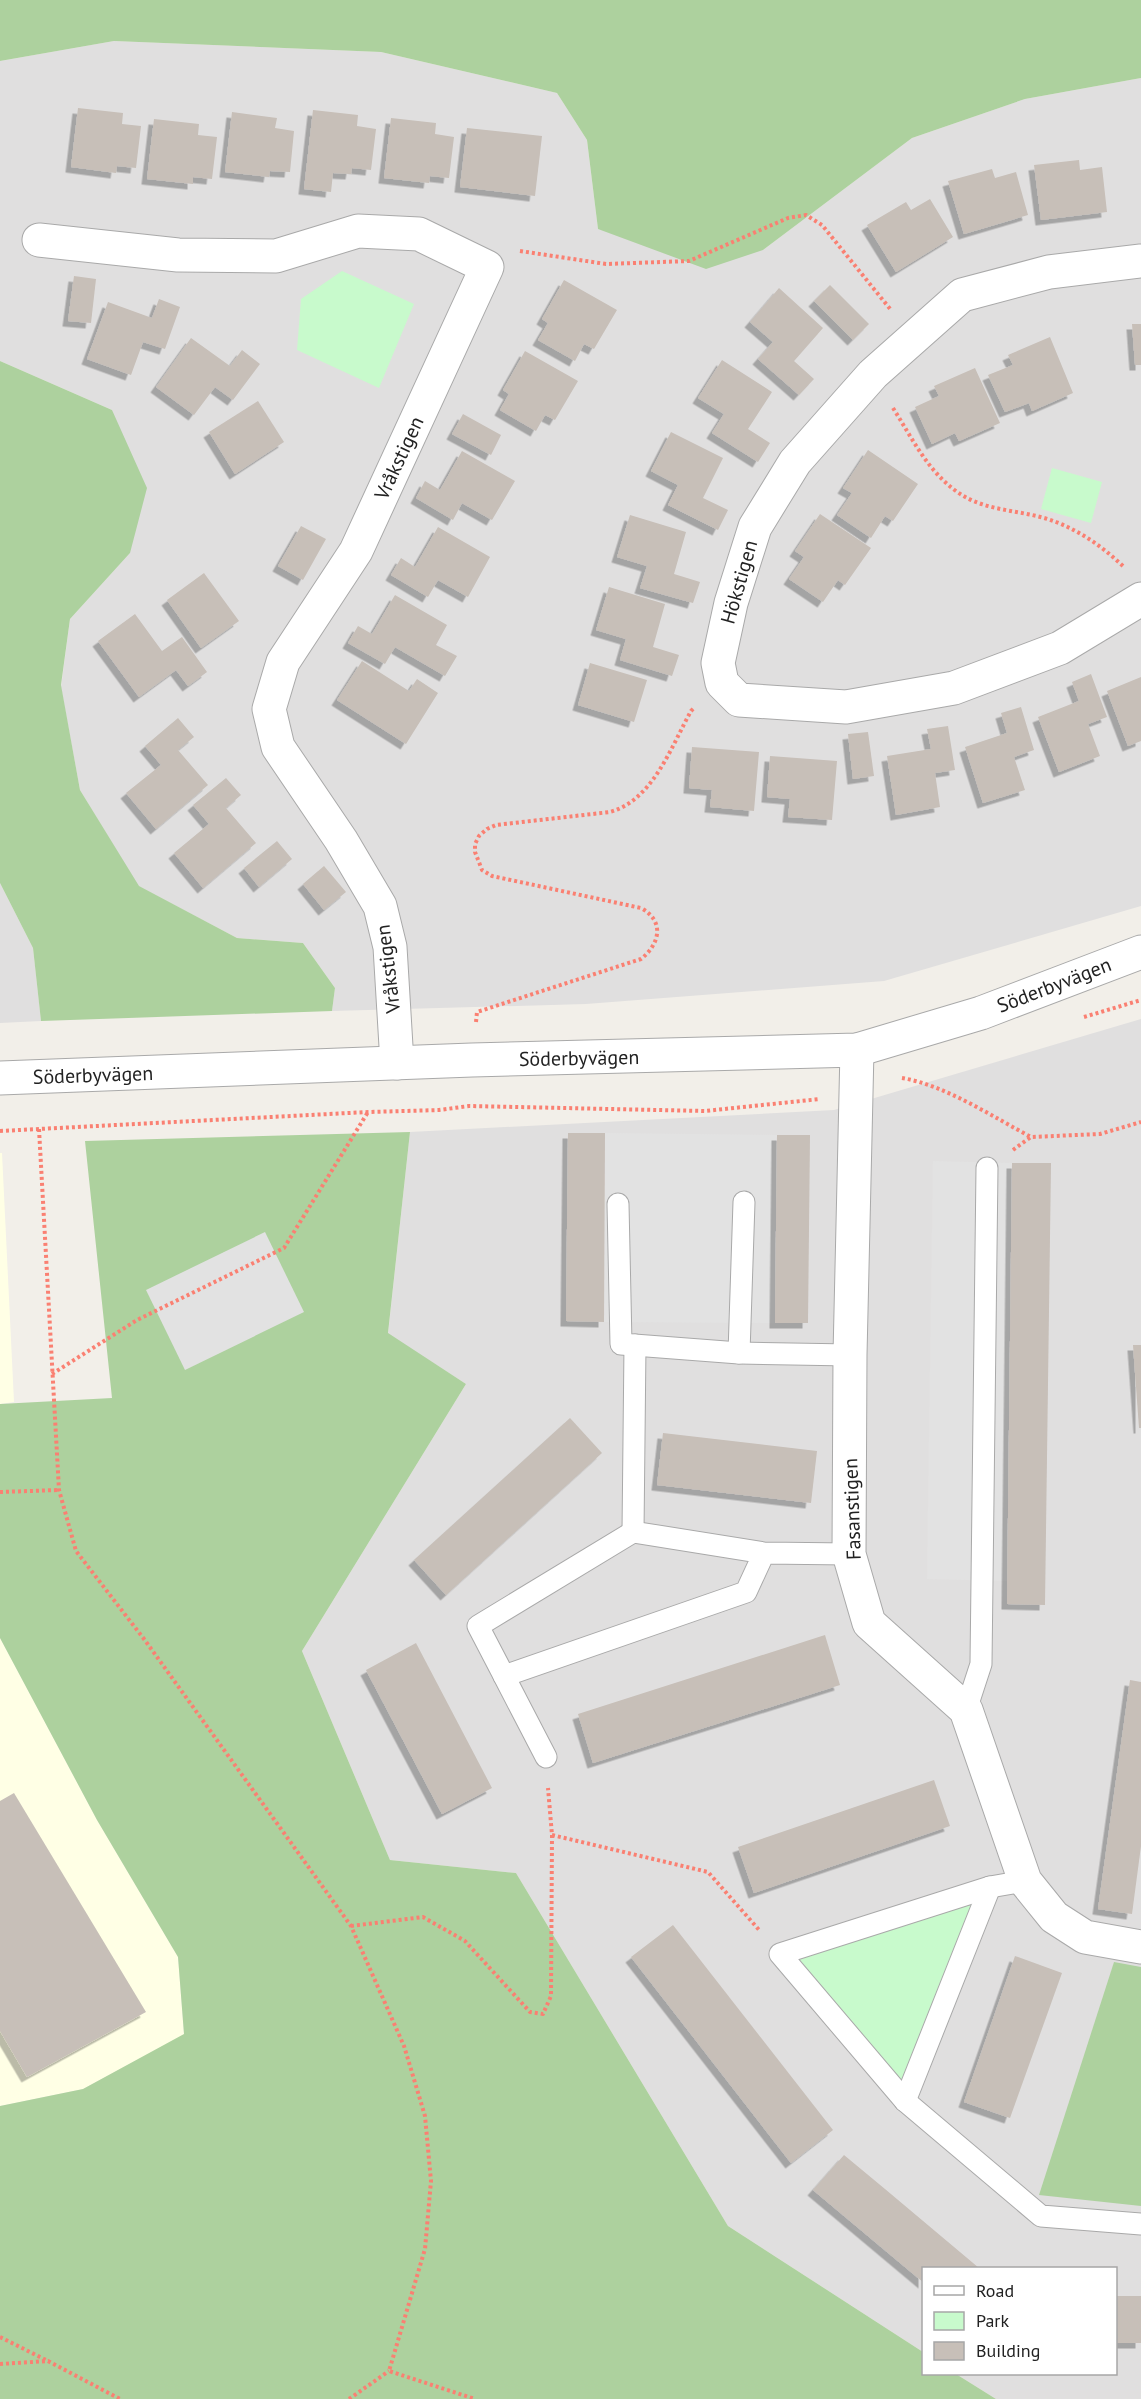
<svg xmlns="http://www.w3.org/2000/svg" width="1141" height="2399" viewBox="0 0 1141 2399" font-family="'PT Sans',sans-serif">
<defs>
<filter id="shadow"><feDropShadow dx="-5.5" dy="5.5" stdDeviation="0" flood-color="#0004"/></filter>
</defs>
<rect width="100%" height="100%" fill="#f2efe9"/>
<g fill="#e0dfdf">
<path d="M114 41 381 52 557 93 587 140 598 229 763 250 912 138 1025 99 1141 78V906L884 981 586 1004 332 1011 335 988 303 943 237 938 138 886 80 790 61 687 70 619 130 553 112 410 0 361V61Z"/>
<path d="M0 883 33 948 41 1021 0 1023Z"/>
<path d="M1141 1019V2399H996L956 2374H1116V2268H924L923 2352 728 2226 516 1873 390 1860 302 1651 466 1384 388 1334 410 1132 834 1110Z"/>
</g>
<g fill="#ffffe5">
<path d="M0 1153H2L14 1402 0 1404Z"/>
<path d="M0 1638 97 1820 178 1957 184 2035 83 2089 0 2106Z"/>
</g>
<g fill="#add19e">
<path d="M0 0H1141V78L1025 99 912 138 763 250 706 269 598 229 587 140 557 93 381 52 114 41 0 61Z"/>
<path d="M0 361 112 410 147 488 130 553 70 619 61 685 80 790 139 886 237 938 303 943 335 988 332 1011 41 1021 33 948 0 883Z"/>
<path d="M410 1132 388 1333 466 1384 302 1651 390 1860 516 1873 728 2226 923 2352 924 2374H956L996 2399H0V2106L83 2089 184 2034 178 1957 97 1820 0 1638V1404L112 1398 85 1141Z"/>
<path d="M1114 1962 1141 1967V2206L1039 2195Z"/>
</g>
<g fill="#c8facc">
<path d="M342 271 414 304 379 388 297 350 301 299Z"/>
<path d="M1052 468 1102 482 1091 523 1041 509Z"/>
<path d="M990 1887 905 2101 780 1954Z"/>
</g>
<g fill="#e2e2e2">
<path d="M605 1133 777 1135 775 1323 604 1322Z"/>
<path d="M933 1161 1012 1163 1007 1581 927 1579Z"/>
<path d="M265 1232 304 1312 185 1370 146 1290Z"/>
</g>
<g fill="#c7bfb8" filter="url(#shadow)">
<path d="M78 108 123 113 122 124 141 126 136 168 117 166 116 173 71 167Z"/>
<path d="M313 110 358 115 357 126 376 129 371 170 352 168 351 174 333 173 331 192 304 189Z"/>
<path d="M232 112 277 118 275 128 294 131 290 172 270 171 269 177 225 172Z"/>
<path d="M391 118 436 123 435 134 454 137 449 178 430 176 429 183 384 178Z"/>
<path d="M154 119 199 124 198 135 217 137 212 179 193 177V184L147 179Z"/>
<path d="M467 128 542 136 535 196 460 187Z"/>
<path d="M1079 160 1080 170 1102 167 1107 212 1041 220 1034 165Z"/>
<path d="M992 169 995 178 1016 172 1028 215 964 234 948 181Z"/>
<path d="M930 199 953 237 896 272 867 225 906 202 911 210Z"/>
<path d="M74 276 96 279 91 323 68 321Z"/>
<path d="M564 280 617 310 594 349 584 344 575 361 538 340 548 323 542 319Z"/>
<path d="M830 285 869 324 853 340 814 301Z"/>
<path d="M779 288 823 328 794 361 814 379 799 395 758 359 773 342 750 322Z"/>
<path d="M159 299 180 307 165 349 143 342 131 375 87 359 108 302 152 318Z"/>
<path d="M1132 324H1141V365H1135Z"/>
<path d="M1050 337 1073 393 1032 411 1029 403 1005 412 988 375 1013 365 1008 355Z"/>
<path d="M191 338 230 366 242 350 260 364 233 400 215 387 194 415 156 387Z"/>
<path d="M525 351 578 381 555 420 545 415 536 431 500 410 509 394 503 390Z"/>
<path d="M722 360 772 392 748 429 770 443 758 462 712 433 724 414 698 398Z"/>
<path d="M975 368 1000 423 959 441 955 433 932 444 915 407 939 396 934 386Z"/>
<path d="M258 401 284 442 235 474 209 432Z"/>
<path d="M463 414 501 435 491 455 452 434Z"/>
<path d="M671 432 723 458 703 498 728 510 718 530 668 505 678 485 651 471Z"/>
<path d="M868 450 918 484 893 521 885 516 871 538 837 515 852 493 843 488Z"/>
<path d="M462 451 515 481 492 520 462 503 453 520 416 498 425 481 440 490Z"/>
<path d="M820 514 871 548 845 585 838 580 823 602 789 579 804 557 795 551Z"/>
<path d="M630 515 686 532 674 574 700 582 693 603 640 588 647 566 617 557Z"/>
<path d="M301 526 326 539 303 580 278 566Z"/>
<path d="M438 527 490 557 468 597 438 580 428 597 391 575 401 558 415 567Z"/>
<path d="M204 573 239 621 201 648 167 600Z"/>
<path d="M609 587 665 604 653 647 679 655 672 676 620 660 626 639 596 630Z"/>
<path d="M395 595 447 625 436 645 457 656 445 676 395 647 385 664 348 643 358 626 372 634Z"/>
<path d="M135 614 162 651 182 637 207 672 188 686 176 670 139 697 98 641Z"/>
<path d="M362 661 409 691 417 679 438 693 406 744 337 700Z"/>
<path d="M590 663 647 680 634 722 578 705Z"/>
<path d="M1091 674 1107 717 1088 724 1100 756 1059 772 1038 717 1079 701 1072 682Z"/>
<path d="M1141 677V741L1128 746 1107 691Z"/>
<path d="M1021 707 1034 750 1014 757 1025 790 983 803 965 747 1007 733 1001 713Z"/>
<path d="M178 718 194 737 178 750 208 785 156 829 126 793 161 765 145 746Z"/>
<path d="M948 726 955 770 935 773 940 807 896 815 887 756 931 749 927 729Z"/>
<path d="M868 732 874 776 853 779 848 734Z"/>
<path d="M692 747 759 752 754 811 710 807 712 790 689 788Z"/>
<path d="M770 756 837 761 832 820 788 817 790 799 767 797Z"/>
<path d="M226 778 241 795 226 808 256 843 203 888 174 853 209 824 193 805Z"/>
<path d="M277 841 292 859 259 887 244 868Z"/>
<path d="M324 866 346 892 324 910 303 884Z"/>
<path d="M568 1133H605L604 1322 566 1321Z"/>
<path d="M777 1135H810L808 1323H775Z"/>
<path d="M1012 1163H1051L1045 1605 1007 1604Z"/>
<path d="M1133 1345H1141V1428H1139Z"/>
<path d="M570 1418 602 1453 446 1595 414 1560Z"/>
<path d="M663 1433 817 1451 811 1503 657 1485Z"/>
<path d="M825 1635 840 1685 593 1763 578 1714Z"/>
<path d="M416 1643 492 1788 442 1814 366 1670Z"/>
<path d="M1130 1680 1141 1682V1846L1132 1914 1098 1909Z"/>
<path d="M934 1780 950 1826 754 1893 738 1847Z"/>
<path d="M14 1793 146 2012 27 2077 0 2031V1801Z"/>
<path d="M673 1925 833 2130 791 2163 631 1957Z"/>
<path d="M1015 1956 1062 1973 1010 2118 964 2102Z"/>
<path d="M844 2155 885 2189 979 2268H924V2283L813 2190Z"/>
<rect x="1116" y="2296" width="25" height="47"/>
</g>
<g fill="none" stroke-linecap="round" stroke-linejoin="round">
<defs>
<g id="service">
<path d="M618 1204 621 1344 739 1353 850 1355"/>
<path d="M739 1353 744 1202"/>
<path d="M633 1532 635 1345"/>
<path d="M764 1553 633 1532 478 1626 504 1676 746 1592 764 1553 849 1554"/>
<path d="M504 1676 546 1757"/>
<path d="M966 1710 981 1664 987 1168"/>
<path d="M1025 1881 990 1887 780 1954 905 2101 1041 2216 1141 2224"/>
<path d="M905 2101 990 1887"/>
</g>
<g id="minor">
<path d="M39 240 178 255 276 256 358 231 419 234 487 267 356 551 283 662 269 709 278 747 341 840 380 906 390 947 397 1063"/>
<path d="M1141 261 1049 272 962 295 873 374 795 462 755 527 731 603 718 663 722 683 739 700 846 707 954 688 1060 648 1141 599"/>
<path d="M857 1050 850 1355 849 1554 869 1623 966 1710 1025 1881 1054 1917 1085 1937 1141 1947"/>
<path d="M0 1078 472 1060 857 1050 981 1013 1141 952"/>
</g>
</defs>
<use href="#service" stroke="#a9a9a9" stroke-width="23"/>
<use href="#minor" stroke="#a9a9a9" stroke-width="35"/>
<g stroke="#fa8072" stroke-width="4" stroke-dasharray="3 3" stroke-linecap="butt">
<path d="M520 251 606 264 689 261 788 218 806 215 822 225 891 310"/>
<path d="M893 408C912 438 927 470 956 491 985 513 1024 509 1056 522 1082 532 1104 548 1124 567"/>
<path d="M1084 1017 1141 1000"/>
<path d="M476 1022 477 1012 641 959C660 944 665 921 641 908L492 876 482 870 475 852V844L479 836 487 829 496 825 610 812C653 800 671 747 691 711L695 707"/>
<path d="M902 1078C945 1085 993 1117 1031 1137"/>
<path d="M39 1129 59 1490 76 1551 144 1639 351 1926 404 2046 425 2116 431 2181 425 2249 389 2371 475 2399"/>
<path d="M0 1131 368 1112 439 1110 469 1106 705 1111 820 1099"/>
<path d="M1013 1150 1031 1137 1100 1134 1141 1122"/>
<path d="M52 1374 137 1320 284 1248 368 1112"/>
<path d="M0 1492 59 1490"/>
<path d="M552 1835 708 1872 760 1931"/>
<path d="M351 1926 423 1917 465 1941 530 2012 543 2014 551 1996 552 1835 548 1788"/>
<path d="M0 2337 48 2361"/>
<path d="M0 2364 48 2361 120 2399"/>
<path d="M349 2399 389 2371"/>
</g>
<use href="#service" stroke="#fff" stroke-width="21"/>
<use href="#minor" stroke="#fff" stroke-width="33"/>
</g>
<g text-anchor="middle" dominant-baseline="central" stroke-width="4.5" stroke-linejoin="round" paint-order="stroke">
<g font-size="20" fill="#222" stroke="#fff">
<text transform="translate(399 458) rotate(-65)">Vråkstigen</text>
<text transform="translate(739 582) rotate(-74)">Hökstigen</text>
<text transform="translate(388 969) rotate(-97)">Vråkstigen</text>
<text transform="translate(1054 985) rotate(-21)">Söderbyvägen</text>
<text transform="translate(579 1058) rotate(-1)">Söderbyvägen</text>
<text transform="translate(93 1075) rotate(-2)">Söderbyvägen</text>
<text transform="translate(852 1509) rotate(-92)">Fasanstigen</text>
</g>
</g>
<rect x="922" y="2267" width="195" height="108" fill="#ffffff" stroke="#a7a7a7" stroke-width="1.5"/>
<rect x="934" y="2286" width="30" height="9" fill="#ffffff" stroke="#a7a7a7" stroke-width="1.5"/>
<text x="976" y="2297" font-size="18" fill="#222222">Road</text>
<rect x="934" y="2312" width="30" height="18" fill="#c8facc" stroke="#a7a7a7" stroke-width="1.5"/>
<text x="976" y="2327" font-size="18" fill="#222222">Park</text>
<rect x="934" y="2342" width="30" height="18" fill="#c7bfb8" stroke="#a7a7a7" stroke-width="1.5"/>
<text x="976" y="2357" font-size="18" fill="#222222">Building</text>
</svg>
